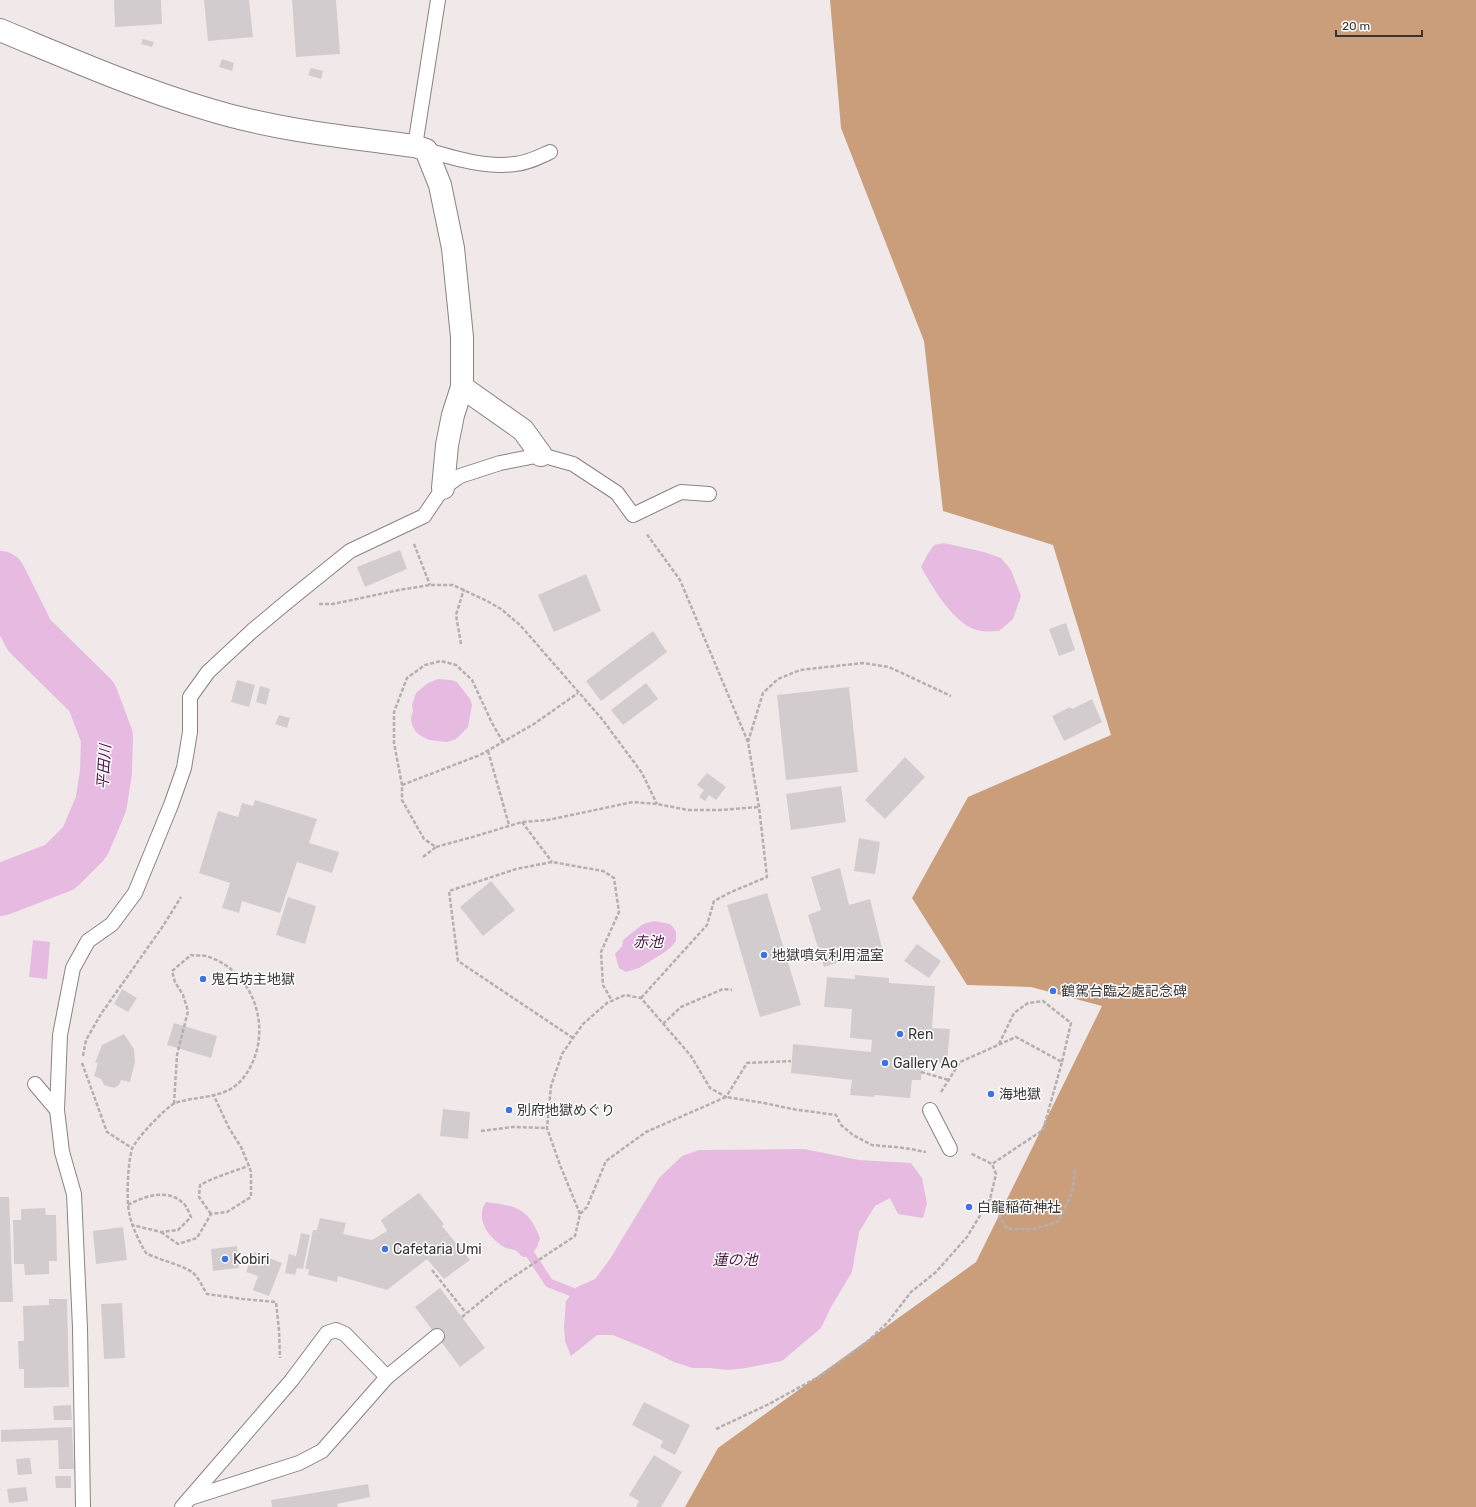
<svg xmlns="http://www.w3.org/2000/svg" width="1476" height="1507" viewBox="0 0 1476 1507" font-family="Rubik,'Noto Sans JP',sans-serif">
<rect width="100%" height="100%" fill="#f1e9e9"/>
<path fill="#ca9e7a" d="M830 0H1476V1507H685L718 1448 976 1262 1102 1006 1031 987 967 985 912 898 968 797 1111 735 1053 545 943 511 924 341 841 128Z"/>
<g fill="#e7bae1">
<path d="M944 543 984 552 1001 558 1011 570 1021 596 1013 619 999 631C993 631 986 632 981 631 955 627 933 588 921 567L927 555 934 545Z"/>
<path d="M438 679 451 680 457 682 470 699 472 705 468 727 456 739 447 742 429 740 421 736 416 732 412 725 411 718 413 711 412 705 416 693 428 683Z"/>
<path d="M654 921 670 924 673 927 676 932V941L672 946 665 952 639 968 626 972 619 968 615 954 622 946 623 940 643 924Z"/>
<path d="M33 940 50 942 47 979 29 977Z"/>
<path d="M804 1149 859 1160 911 1163 922 1178 927 1204 923 1218 898 1214 890 1198 875 1206 859 1232 852 1272 831 1307 821 1328 782 1361 746 1368 728 1370 710 1368H692L674 1362 654 1352 613 1335H597L571 1356 565 1341 564 1326 566 1301 577 1287 595 1279 610 1259 659 1178 682 1156 699 1150Z"/>
<path d="M486 1202C517 1206 528 1208 540 1238L537 1247 531 1256C519 1259 523 1255 515 1250 512 1249 509 1249 506 1248 490 1239 474 1220 486 1202Z"/>
</g>
<g fill="none" stroke-linecap="round" stroke-linejoin="round">
<path stroke="#e7bae1" stroke-width="9" d="M526 1248 549 1283 585 1297"/>
<path stroke="#e7bae1" stroke-width="52" d="M0 577 29 635 92 697 107 737 106 772 101 804 85 842 60 867 0 890"/>
</g>
<g fill="#d3cccf">
<path d="M114 0H161L162 24 115 27Z"/>
<path d="M204 0H249L253 37 208 41Z"/>
<path d="M292 0H336L340 54 296 57Z"/>
<path d="M143 39 154 42 152 47 141 44Z"/>
<path d="M222 59 234 63 232 71 219 67Z"/>
<path d="M311 68 323 71 321 79 308 75Z"/>
<path d="M400 550 407 569 365 587 357 567Z"/>
<path d="M586 574 601 611 554 632 538 595Z"/>
<path d="M1066 623 1075 650 1059 656 1049 629Z"/>
<path d="M653 631 667 652 601 701 586 681Z"/>
<path d="M237 680 255 685 249 707 231 702Z"/>
<path d="M646 683 658 699 623 725 611 710Z"/>
<path d="M260 686 270 689 266 705 256 702Z"/>
<path d="M849 687 858 772 786 780 777 695Z"/>
<path d="M1092 699 1102 722 1064 741 1052 716 1070 707 1072 709Z"/>
<path d="M279 715 290 718 287 728 275 724Z"/>
<path d="M905 757 925 777 885 819 865 800Z"/>
<path d="M707 773 726 787 716 800 709 795 705 801 699 797 704 790 697 785Z"/>
<path d="M841 786 846 822 791 830 786 794Z"/>
<path d="M255 800 317 819 309 843 339 852 332 873 297 862 280 913 242 901 239 913 222 908 230 883 199 873 218 811 238 817 242 803 253 806Z"/>
<path d="M859 838 880 842 875 874 854 871Z"/>
<path d="M840 868 849 905 870 899 882 948 824 967 808 915 821 910 811 877Z"/>
<path d="M491 881 515 910 483 936 460 907Z"/>
<path d="M767 893 801 1005 760 1017 727 905Z"/>
<path d="M288 897 316 906 305 944 276 935Z"/>
<path d="M917 944 941 961 929 978 904 961Z"/>
<path d="M855 975 889 978V983L935 986 932 1028 950 1029 947 1063 922 1061 921 1080H912L910 1098 874 1095V1097L850 1095 852 1080 791 1073 793 1044 871 1052 872 1040 850 1038 852 1009 824 1007 827 977 855 979Z"/>
<path d="M122 989 137 998 128 1012 114 1004Z"/>
<path d="M174 1023 217 1036 211 1058 167 1045Z"/>
<path d="M124 1034 134 1049 135 1062 130 1082 121 1080 119 1085 114 1088 104 1085 101 1079 94 1076 98 1063H95L102 1045Z"/>
<path d="M443 1109 470 1112 468 1139 440 1136Z"/>
<path d="M419 1193 444 1224 442 1226 470 1260 444 1279 427 1259 387 1290 338 1276 337 1282 308 1275 309 1269H305L313 1230H317L320 1218 346 1223 343 1234 372 1240 387 1231 381 1220Z"/>
<path d="M0 1197H9L13 1302H0Z"/>
<path d="M45 1208 46 1215H56L57 1261H49V1274L25 1275 24 1264H14L13 1220H21V1209Z"/>
<path d="M123 1227 127 1260 96 1264 93 1231Z"/>
<path d="M301 1233 310 1235 303 1269 297 1268 295 1275 285 1273 289 1254 296 1256Z"/>
<path d="M237 1246 239 1268 213 1271 211 1249Z"/>
<path d="M254 1252 282 1263 269 1296 253 1290 258 1276 246 1272Z"/>
<path d="M440 1288 485 1348 460 1367 415 1307Z"/>
<path d="M49 1299H67L69 1387 24 1388V1369H19L18 1341H24L23 1306 49 1305Z"/>
<path d="M122 1303 125 1358 104 1359 101 1304Z"/>
<path d="M644 1402 690 1425 675 1455 660 1447 663 1441 632 1425Z"/>
<path d="M71 1405 72 1420H54L53 1406Z"/>
<path d="M72 1427 74 1469H59L58 1440 1 1442V1430Z"/>
<path d="M654 1455 682 1472 661 1507H636L639 1501 629 1495Z"/>
<path d="M30 1458 32 1474 18 1475 16 1459Z"/>
<path d="M55 1476H71V1488H56Z"/>
<path d="M368 1484 370 1497 337 1504 338 1507H272L271 1500Z"/>
<path d="M26 1487 28 1501 9 1503 7 1489Z"/>
</g>
<g fill="none" stroke-linecap="round" stroke-linejoin="round">
<defs>
<g id="service">
<path d="M415 146 438 0"/>
<path d="M426 150C454 158 486 168 515 164 528 163 539 157 550 152"/>
<path d="M35 1084 57 1110"/>
<path d="M930 1110 950 1149"/>
<path d="M190 1498 299 1463 322 1451 387 1377"/>
<path d="M83 1507 80 1328 74 1194 62 1152 57 1110 60 1035 73 968 88 941 112 924 135 893 171 805 184 768 190 732V697L208 672 252 631 288 601 350 551 424 516 443 488 460 476 500 463 541 455 573 464 617 493 633 515 681 492 709 494"/>
<path d="M182 1507 291 1381 327 1333 336 1330 345 1334 387 1377 437 1336"/>
</g>
<g id="minor">
<path d="M0 30C68 58 136 88 207 109 275 130 345 137 415 146L426 150 440 185 453 248 462 337V387L453 415 447 445 443 488"/>
<path d="M462 387 523 430 541 455"/>
</g>
</defs>
<use href="#service" stroke="#8a8383" stroke-width="16"/>
<use href="#minor" stroke="#8a8383" stroke-width="24"/>
<g stroke="#b5afaf" stroke-width="2.5" stroke-dasharray="4 2" stroke-linecap="butt">
<path d="M414 544 430 585"/>
<path d="M319 604H333L399 590 430 585H453L487 601 501 609 520 625 602 719 642 773 657 804"/>
<path d="M461 644 456 615 464 589"/>
<path d="M503 742 492 723 472 680 456 665 441 661 425 665 407 678 394 712V743L402 785V800L424 839 436 847 476 836 522 822 548 820 633 802 657 804 688 810H720L759 807"/>
<path d="M748 742 763 693 778 679 800 670 863 663 889 667 951 696"/>
<path d="M488 751 509 825"/>
<path d="M402 785 480 755 534 724 578 693"/>
<path d="M522 822 552 862"/>
<path d="M423 857 436 847"/>
<path d="M641 998 707 925 714 901 731 892 767 877 759 807 748 742 680 580 646 533"/>
<path d="M663 1024 681 1007 723 989 732 990"/>
<path d="M573 1038 458 961 449 891 516 869 552 862 603 871 614 878 619 912 601 952 603 985 612 1001"/>
<path d="M999 1044 1014 1013 1028 1003 1043 1001 1071 1023 1062 1062"/>
<path d="M83 1056 86 1040 101 1014 163 926 181 897"/>
<path d="M82 1063 107 1132 132 1148"/>
<path d="M921 1072 949 1080"/>
<path d="M941 1092 960 1062 1016 1037 1062 1062 1043 1130 992 1164"/>
<path d="M174 1104 177 1055 188 1011 183 995 175 982 172 971 191 955C195 956 201 955 206 956 257 971 275 1036 244 1077 227 1100 199 1095 175 1103 166 1107 135 1140 132 1149 128 1163 127 1189 128 1204 129 1219 135 1233 142 1246 143 1248 145 1252 147 1254 149 1255 153 1256 155 1257 167 1262 181 1265 192 1272 198 1276 203 1288 207 1294L243 1299 276 1302 279 1330 280 1358"/>
<path d="M481 1131 513 1127 547 1128"/>
<path d="M990 1199 1007 1229H1036L1059 1221 1072 1193 1075 1170"/>
<path d="M128 1205C145 1196 167 1188 183 1203 187 1206 189 1213 191 1217L178 1230 161 1232 132 1225"/>
<path d="M211 1214 199 1197 200 1185C215 1177 232 1172 248 1166"/>
<path d="M580 1214 560 1165 547 1128 551 1086 562 1054 573 1038 583 1024 607 1003 625 995 641 998 691 1056 710 1088 726 1097 747 1063 791 1061"/>
<path d="M161 1232 178 1244 197 1238 211 1214 227 1212 251 1197V1172L249 1166 241 1147 229 1128 214 1096"/>
<path d="M432 1270 466 1313"/>
<path d="M462 1317 501 1285 575 1236 580 1214 587 1207 606 1161 646 1132 726 1097 764 1103 792 1109 836 1115 841 1125 853 1135 872 1145 905 1148 926 1152"/>
<path d="M716 1429 769 1404 820 1376 845 1358 868 1341 888 1322 911 1292 936 1272 967 1237 990 1199 996 1174 992 1164 970 1153"/>
</g>
<use href="#service" stroke="#fff" stroke-width="14"/>
<use href="#minor" stroke="#fff" stroke-width="22"/>
</g>
<g fill="#4072e3" stroke="#fff" stroke-width="1.5">
<circle cx="764" cy="955" r="4"/>
<circle cx="203" cy="979" r="4"/>
<circle cx="1053" cy="991" r="4"/>
<circle cx="900" cy="1034" r="4"/>
<circle cx="885" cy="1063" r="4"/>
<circle cx="991" cy="1094" r="4"/>
<circle cx="509" cy="1110" r="4"/>
<circle cx="969" cy="1207" r="4"/>
<circle cx="385" cy="1249" r="4"/>
<circle cx="225" cy="1259" r="4"/>
</g>
<g text-anchor="middle" dominant-baseline="central" stroke-width="3" stroke-linejoin="round" paint-order="stroke">
<g font-size="14" fill="#373434" stroke="#fff" text-anchor="start">
<text x="772" y="955">地獄噴気利用温室</text>
<text x="211" y="979">鬼石坊主地獄</text>
<text x="1061" y="991">鶴駕台臨之處記念碑</text>
<text x="908" y="1034">Ren</text>
<text x="893" y="1063">Gallery Ao</text>
<text x="999" y="1094">海地獄</text>
<text x="517" y="1110">別府地獄めぐり</text>
<text x="977" y="1207">白龍稲荷神社</text>
<text x="393" y="1249">Cafetaria Umi</text>
<text x="233" y="1259">Kobiri</text>
</g>
<g font-size="15" font-style="italic" fill="#481444" stroke="#fff">
<text transform="translate(104 767) rotate(-86)">平田川</text>
<text x="648" y="942">赤池</text>
<text x="735" y="1260">蓮の池</text>
</g>
</g>
<path d="M1336 30v6h86v-6" fill="none" stroke="#373434" stroke-width="2"/>
<text x="1342" y="30" font-size="12" fill="#373434" stroke="#ffffff" stroke-width="3" paint-order="stroke">20 m</text>
</svg>
